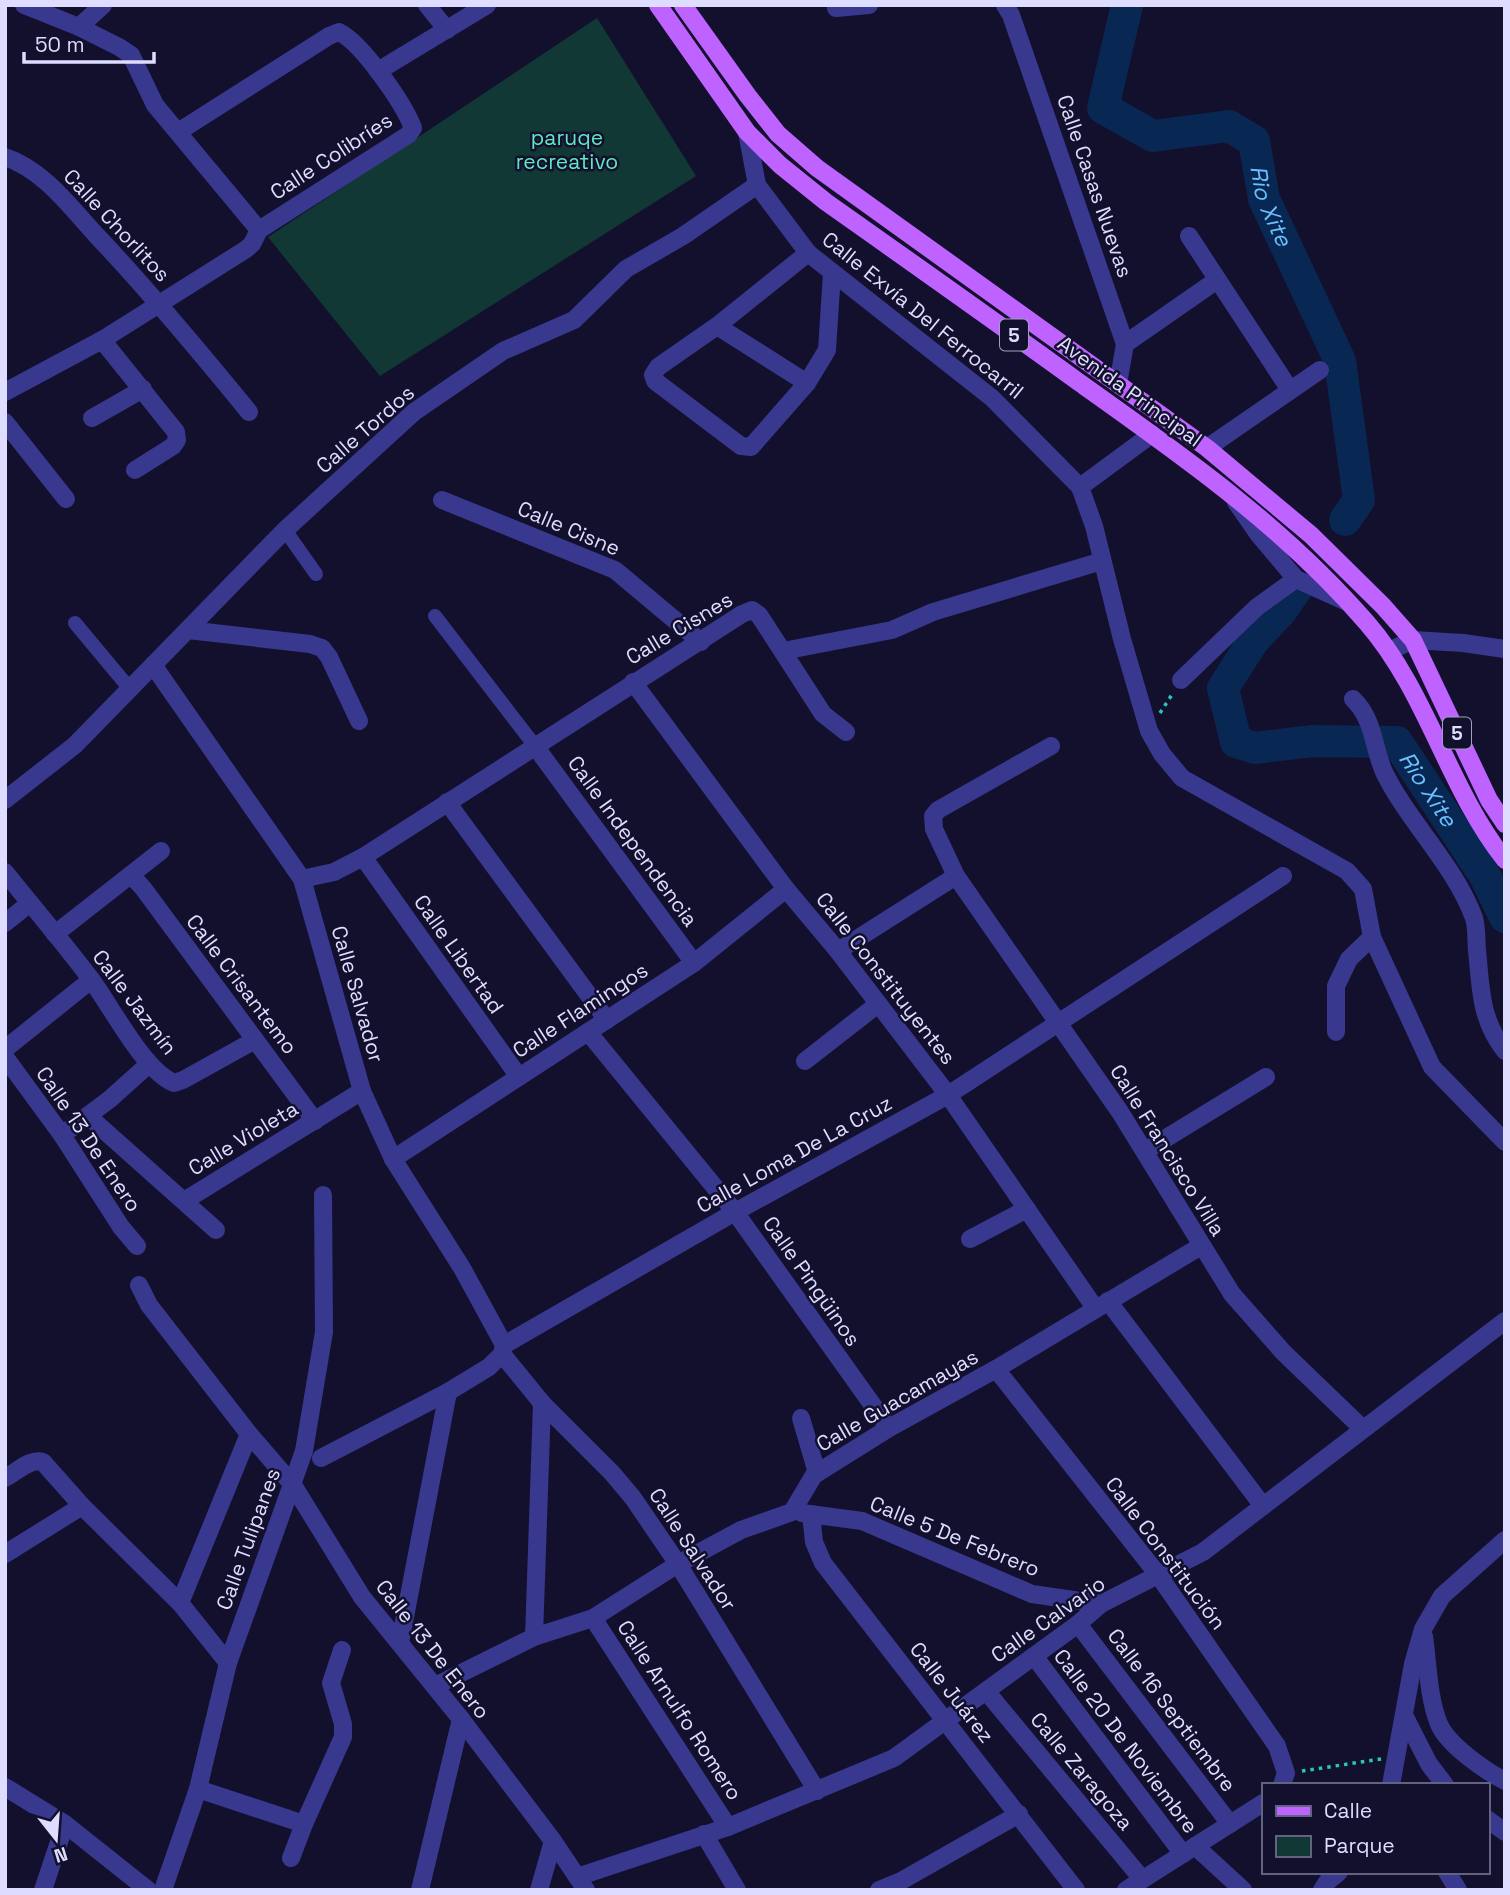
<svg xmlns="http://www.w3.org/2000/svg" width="1510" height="1895" viewBox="0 0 1510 1895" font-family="'Space Grotesk',sans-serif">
<rect width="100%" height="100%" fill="#13102d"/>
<path fill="#123835" d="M597 18 696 176 380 376 268 237Z"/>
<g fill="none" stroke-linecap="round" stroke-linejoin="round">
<g stroke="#092753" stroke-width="32">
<path id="s1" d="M1127 5 1103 108 1153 136 1229 126 1254 141 1264 199 1340 361 1359 500 1345 520"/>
<path id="s2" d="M1297 588 1281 611 1253 641 1223 688 1236 742 1255 748 1313 741 1397 742 1485 876 1505 917"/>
</g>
<g stroke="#28c7b6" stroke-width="3.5" stroke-dasharray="3.5 5" stroke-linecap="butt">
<path d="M1160 713 1173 693"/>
<path d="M1302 1771 1381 1759"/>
</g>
<g stroke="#38388f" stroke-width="14">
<path d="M285 530 316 574"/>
<path d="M435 616 535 746"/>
<path d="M75 623 130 689"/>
</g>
<g stroke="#38388f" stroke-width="18">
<path d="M24 5 79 27 119 47 131 55 155 105 259 230"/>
<path d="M427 5 447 30"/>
<path d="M1005 5 1011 15 1125 344 1118 384"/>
<path d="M836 8 869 5"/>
<path d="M79 27 103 5"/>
<path d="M378 71 487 5"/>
<path d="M178 132 329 36 339 32C362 43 404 104 413 128L408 135 259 230"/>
<path d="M5 157C44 170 71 208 98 237 151 293 200 352 249 412"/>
<path d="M757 185 808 253 992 398 1080 487 1094 526 1122 639 1149 731 1162 754 1182 778 1347 871 1363 889 1372 937 1432 1067 1505 1142"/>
<path d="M1189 236 1290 390"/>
<path d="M808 253 717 326 658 367 653 375 655 381 741 446 751 447 807 383 827 350 832 273"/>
<path d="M717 326 807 383"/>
<path d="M102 340 176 432 177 440 173 446 135 470"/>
<path d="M1125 344 1217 280"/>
<path d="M5 392 102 340 245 250 252 244 259 230"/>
<path d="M92 418 143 389"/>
<path d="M5 422 66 499"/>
<path d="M1207 448 1320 370"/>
<path d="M1080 487 1152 434"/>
<path d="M442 500 615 570 701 642"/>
<path d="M1236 502 1259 535 1296 579 1347 602"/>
<path d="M188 630 310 644 322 648 329 657 359 721"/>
<path d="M783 651 892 630 933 612 1102 561"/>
<path d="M153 665 302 879 362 1091 393 1159 462 1268 504 1345"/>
<path d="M1181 680 1257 607 1296 579"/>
<path d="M633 682 786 889 838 951 948 1095 1095 1308"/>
<path d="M1353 699C1374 719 1373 747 1384 772 1409 823 1454 864 1474 918 1477 928 1476 940 1477 950 1481 989 1480 1019 1505 1051"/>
<path d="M535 746 694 963"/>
<path d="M1051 746 938 810 933 816 934 829 956 876 1120 1112 1232 1294 1283 1352 1363 1429"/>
<path d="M5 800 75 745 285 530 414 412 503 351 574 320 626 269 683 236 757 185 747 132"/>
<path d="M447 802 607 1020"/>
<path d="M363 857 519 1077"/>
<path d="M5 872C33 907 63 942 90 978 112 1007 143 1070 174 1083L183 1080 255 1040"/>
<path d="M131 875 143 888 315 1121"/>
<path d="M302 879 334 872 363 857 742 614 752 610 759 615 823 714 846 732"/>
<path d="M5 923 30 903"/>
<path d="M55 934 161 851"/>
<path d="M838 951 956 876"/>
<path d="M588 1032 735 1212 889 1428"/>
<path d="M1336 1032V986L1349 959 1372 937"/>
<path d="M5 1049 91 980"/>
<path d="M5 1057 62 1135 121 1227 137 1246"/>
<path d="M805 1061 878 1004"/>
<path d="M88 1116 216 1230"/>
<path d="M62 1135 110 1099 149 1064"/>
<path d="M1145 1151 1266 1077"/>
<path d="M393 1159 694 963 786 889"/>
<path d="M184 1201 362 1091"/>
<path d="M970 1239 1027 1209"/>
<path d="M139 1285 149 1305 249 1434 293 1485 362 1597 461 1719 553 1841 586 1890"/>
<path d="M1108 1301 1263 1506"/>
<path d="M502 1354 542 1403 612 1473 633 1498 678 1564 817 1791"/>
<path d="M996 1369 1159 1576 1277 1746 1286 1773 1282 1785"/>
<path d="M801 1418 817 1473"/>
<path d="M321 1458 448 1392 489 1367 502 1354 504 1345 735 1212 948 1095 1283 876"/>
<path d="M5 1478C17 1472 30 1458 43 1462L82 1506 180 1603 228 1663"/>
<path d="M802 1513 862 1521 1032 1594 1101 1604"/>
<path d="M811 1514 814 1542 823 1563 1076 1890"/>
<path d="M5 1554 82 1506"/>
<path d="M180 1603 249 1434"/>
<path d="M593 1618 728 1827"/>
<path d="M1078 1624 1230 1824"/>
<path d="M1424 1636C1428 1664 1428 1697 1439 1724 1447 1744 1485 1771 1505 1781"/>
<path d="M534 1637 542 1403"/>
<path d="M400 1643 448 1392"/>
<path d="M1034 1656 1183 1854"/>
<path d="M435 1686 534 1637 593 1618 678 1564 741 1530 792 1512 814 1475 889 1428 996 1369 1201 1246"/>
<path d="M986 1691 1142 1879"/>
<path d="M1405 1717 1429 1764 1445 1785"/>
<path d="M1391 1785 1413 1664 1423 1629 1442 1596 1505 1540"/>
<path d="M5 1787 65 1824 148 1890"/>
<path d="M198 1789 304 1824"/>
<path d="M1487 1819 1505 1832"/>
<path d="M704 1834 737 1890"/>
<path d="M1195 1846 1243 1890"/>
<path d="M291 1858 304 1824 343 1737V1724L331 1683 342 1650"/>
<path d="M1447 1872 1458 1890"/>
<path d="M577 1877 728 1827 894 1758 1078 1624 1101 1604 1203 1552 1505 1321"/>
<path d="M43 1890 65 1824"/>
<path d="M163 1890 198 1789 228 1663 304 1451 324 1332 323 1195"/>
<path d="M420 1890 461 1719"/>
<path d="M539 1890 553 1841"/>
<path d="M879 1890 901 1881 1019 1814"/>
<path d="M1126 1890 1263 1803"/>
<path d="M1322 1890 1327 1882 1339 1872"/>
</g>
<path stroke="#38388f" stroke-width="18" d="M1389 651 1413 640 1463 643 1505 649"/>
<g stroke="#be63ff" stroke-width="18">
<path d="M658 5 747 132 780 165 826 202C911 262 996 322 1080 383 1183 456 1284 527 1367 623 1427 692 1448 788 1505 860"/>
<path d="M683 5 748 96 778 134 817 168 1207 448 1311 535 1383 606 1413 640 1489 800 1505 824"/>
</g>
</g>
<g text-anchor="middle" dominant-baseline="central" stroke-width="5" stroke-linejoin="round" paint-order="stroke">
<g fill="#13102d" stroke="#a19fc0" stroke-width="2">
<rect x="1000" y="319.5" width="28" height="31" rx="5"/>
<rect x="1443" y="717.5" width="28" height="31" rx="5"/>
</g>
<g font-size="19" font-weight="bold" fill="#dedcff">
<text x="1014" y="335">5</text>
<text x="1457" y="733">5</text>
</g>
<g font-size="21" fill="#5ee9c0" stroke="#13102d">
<text x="567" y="137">paruqe<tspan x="567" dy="24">recreativo</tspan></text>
</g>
<g font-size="21" fill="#dedcff" stroke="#13102d">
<text transform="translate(331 156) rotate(-33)">Calle Colibríes</text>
<text transform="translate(1095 186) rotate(71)">Calle Casas Nuevas</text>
<text transform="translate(117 225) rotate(47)">Calle Chorlitos</text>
<text transform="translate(923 315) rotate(39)">Calle Exvía Del Ferrocarril</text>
<text transform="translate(1130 391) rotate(36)">Avenida Principal</text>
<text transform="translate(365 429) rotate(-41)">Calle Tordos</text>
<text transform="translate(569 528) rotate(23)">Calle Cisne</text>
<text transform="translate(679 628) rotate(-31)">Calle Cisnes</text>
<text transform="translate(633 841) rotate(54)">Calle Independencia</text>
<text transform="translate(459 954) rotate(55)">Calle Libertad</text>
<text transform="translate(886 978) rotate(52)">Calle Constituyentes</text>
<text transform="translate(242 984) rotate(53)">Calle Crisantemo</text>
<text transform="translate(358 994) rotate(74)">Calle Salvador</text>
<text transform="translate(135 1002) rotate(53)">Calle Jazmín</text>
<text transform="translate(580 1010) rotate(-33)">Calle Flamingos</text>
<text transform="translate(243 1138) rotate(-31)">Calle Violeta</text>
<text transform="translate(89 1139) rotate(56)">Calle 13 De Enero</text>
<text transform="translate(1168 1150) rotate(58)">Calle Francisco Villa</text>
<text transform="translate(794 1154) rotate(-29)">Calle Loma De La Cruz</text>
<text transform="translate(812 1281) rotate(55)">Calle Pingüinos</text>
<text transform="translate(897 1400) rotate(-30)">Calle Guacamayas</text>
<text transform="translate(955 1536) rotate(22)">Calle 5 De Febrero</text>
<text transform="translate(248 1539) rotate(-70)">Calle Tulipanes</text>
<text transform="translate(693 1549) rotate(57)">Calle Salvador</text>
<text transform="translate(1166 1553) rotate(53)">Calle Constitución</text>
<text transform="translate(1048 1619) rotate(-35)">Calle Calvario</text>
<text transform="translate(433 1649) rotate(52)">Calle 13 De Enero</text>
<text transform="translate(952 1692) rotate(52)">Calle Juárez</text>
<text transform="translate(680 1710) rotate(57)">Calle Arnulfo Romero</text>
<text transform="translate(1172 1710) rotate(53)">Calle 16 Septiembre</text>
<text transform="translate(1126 1741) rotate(53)">Calle 20 De Noviembre</text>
<text transform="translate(1082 1771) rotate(50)">Calle Zaragoza</text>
</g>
<g font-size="23" font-style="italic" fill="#6ac0ff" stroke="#13102d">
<text stroke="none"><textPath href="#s1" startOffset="336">Rio Xite</textPath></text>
<text stroke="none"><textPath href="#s2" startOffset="399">Rio Xite</textPath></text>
</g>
</g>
<rect width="1510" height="1895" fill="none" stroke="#dedcff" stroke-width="14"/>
<rect x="1262" y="1783" width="228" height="91" fill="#13102d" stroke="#646281" stroke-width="2"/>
<rect x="1276" y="1806" width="35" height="10" fill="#be63ff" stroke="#646281" stroke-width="2"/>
<text x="1324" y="1818" font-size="21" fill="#dedcff">Calle</text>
<rect x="1276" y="1836" width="35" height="21" fill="#123835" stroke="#646281" stroke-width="2"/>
<text x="1324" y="1853" font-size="21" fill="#dedcff">Parque</text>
<g transform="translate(56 1839) rotate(163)" stroke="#13102d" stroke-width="5" paint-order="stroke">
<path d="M0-5L12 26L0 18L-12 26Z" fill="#dedcff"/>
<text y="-10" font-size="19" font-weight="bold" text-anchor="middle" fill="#dedcff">N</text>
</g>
<path d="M24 52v10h130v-10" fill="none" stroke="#dedcff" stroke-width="3.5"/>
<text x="35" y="52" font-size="21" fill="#dedcff" stroke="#13102d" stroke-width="5" paint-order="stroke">50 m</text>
</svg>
